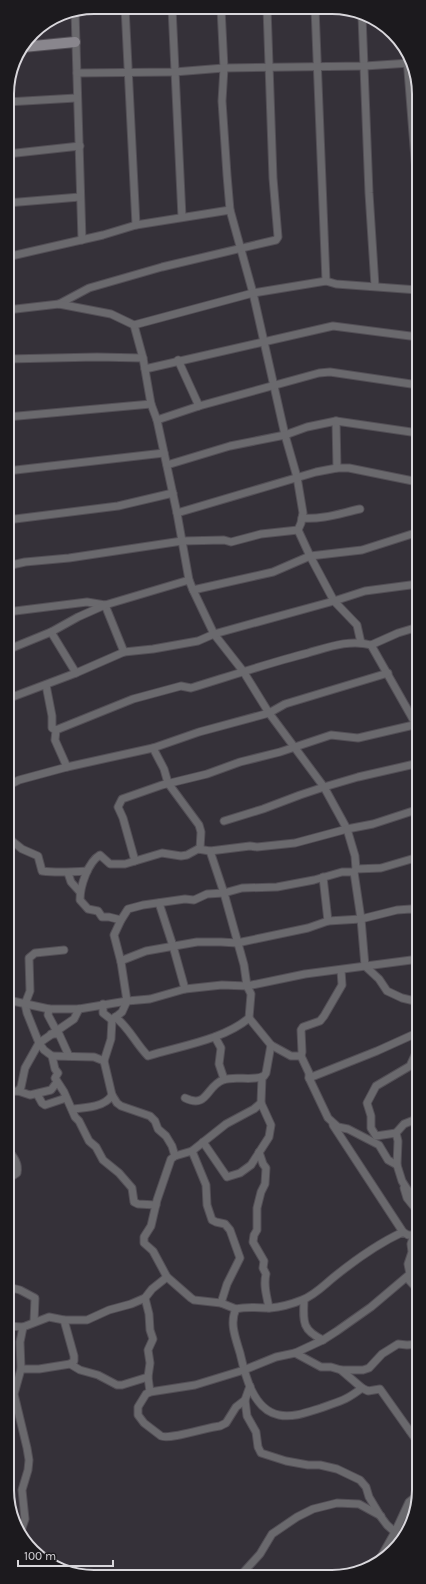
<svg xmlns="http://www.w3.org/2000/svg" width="426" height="1584" viewBox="0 0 426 1584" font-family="Karla,sans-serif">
<rect width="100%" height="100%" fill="#353139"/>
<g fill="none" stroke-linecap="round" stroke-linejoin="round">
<defs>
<g id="street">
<path d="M125 7 136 225"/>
<path d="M172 8 182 217"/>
<path d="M221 8 224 68 222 101 227 175 230 210 253 293 285 435 297 477 303 513 301 523 298 530 310 556 334 601 357 625 361 643"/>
<path d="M315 8 326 281"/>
<path d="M75 11 82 240"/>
<path d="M362 16 369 193 375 286"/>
<path d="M407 58 418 197"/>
<path d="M77 73 174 72 224 68 365 66 410 63"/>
<path d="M7 102 76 98"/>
<path d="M7 154 80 146"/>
<path d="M7 203 80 197"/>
<path d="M7 257 103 235 136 225 230 210"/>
<path d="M59 304 89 288 162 267 276 240 278 237 273 178 267 8"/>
<path d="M7 310 59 304 111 314 134 325 143 358 151 404 157 420 177 513 189 580 193 590 214 634 243 671 269 713 324 787 347 829 355 856 356 869 354 872 361 919 365 966 379 979 387 991 402 998 419 1002"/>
<path d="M134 325 253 293 326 281 336 284 418 290"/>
<path d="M7 359 97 357 143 358"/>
<path d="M178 360 199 406"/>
<path d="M145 369 333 326 418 337"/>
<path d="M7 417 151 404"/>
<path d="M157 420 199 406 319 373 330 372 418 385"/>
<path d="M336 421 337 468"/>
<path d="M167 465 230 446 285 435 307 427 336 421 418 433"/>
<path d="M7 471 164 453"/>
<path d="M177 513 316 472 337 468H349L418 482"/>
<path d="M302 518C322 520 341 513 360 509"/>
<path d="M7 520 118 506 173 493"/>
<path d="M7 566 25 562 69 558 182 541 224 540 231 542 261 534 298 530"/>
<path d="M193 590 273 572 310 556 362 550 412 534H418"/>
<path d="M105 605 124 652"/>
<path d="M7 612 87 602 105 605"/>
<path d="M51 632 76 673"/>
<path d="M371 645 418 728"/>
<path d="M7 650 51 632 78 617 105 605 189 580"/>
<path d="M46 685 52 716V728L56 730"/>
<path d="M7 699 76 673 124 652 153 649 198 641 214 634 334 601 365 591 418 584"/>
<path d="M153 748 164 769 168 783 199 825 201 832 200 849"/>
<path d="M67 767 55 740 56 730 61 728 133 699 181 686 191 688C230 676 269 663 308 653 329 647 350 639 371 645L398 633 418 627"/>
<path d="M7 786 19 780 67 767 153 748 199 732 269 713 285 704 388 673"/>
<path d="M224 821 263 809 300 795 324 787 358 777 419 763"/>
<path d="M7 835 12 841 22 849 38 856 42 871C57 873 72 872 87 871"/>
<path d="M135 861 123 818 118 807 122 799 162 785 207 774 240 762 280 752 331 735 358 738 418 724"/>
<path d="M356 869 381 868 415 858 419 864"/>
<path d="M68 873 71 882 80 892"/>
<path d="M323 877 328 921"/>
<path d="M159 903 173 946 185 989"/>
<path d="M121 920 109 917H102L98 911 88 909 80 900C80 886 88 862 100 855L110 864H125L162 853 181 856 187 855 198 849 210 851 250 846 257 847 295 843 347 829 373 824 419 809"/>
<path d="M64 950 35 953 29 958 30 991 25 1004 27 1013 39 1043 44 1050 52 1056 55 1069 58 1073 55 1078 64 1092 75 1117 79 1121 89 1141 96 1147 103 1160 119 1173 132 1188 134 1202 138 1204 156 1205"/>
<path d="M121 962 114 935 121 920 128 909 143 905 185 899 194 900 207 894 224 893 242 888 277 887 314 880 342 872H354"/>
<path d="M341 970 342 985 324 1016 320 1021 303 1027 301 1030 302 1052 301 1056 309 1073V1078L377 1051 419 1032"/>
<path d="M8 1000 49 1009H79L127 1001 150 999 185 989 222 985 247 986 305 974 419 959"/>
<path d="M103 1004V1013L112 1020"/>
<path d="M49 1009 48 1015 56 1030"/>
<path d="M115 1017C128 1026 136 1044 148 1056 180 1046 223 1040 249 1018L251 994 247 986 244 965 224 893 210 851"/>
<path d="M249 1018 271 1045 291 1056H301"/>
<path d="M51 1034H59L69 1056"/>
<path d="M215 1037 221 1048 219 1064 224 1079"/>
<path d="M52 1056 94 1057 104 1061"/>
<path d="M309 1078 328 1118 338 1127 348 1129 379 1145 388 1160 397 1165 402 1181 407 1189 419 1203"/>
<path d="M18 1091 21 1087 25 1068 39 1043 74 1019 79 1009"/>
<path d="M8 1092 18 1091 30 1095 51 1090 57 1082"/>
<path d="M37 1094 42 1103 45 1105 66 1098"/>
<path d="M185 1098C208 1109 206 1086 223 1080 236 1075 251 1082 264 1076L266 1073 271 1045"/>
<path d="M72 1109C86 1108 105 1107 112 1095"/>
<path d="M333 1125 403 1232"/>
<path d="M396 1133 404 1124 419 1118"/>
<path d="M203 1142 227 1177 240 1173 251 1165 269 1137 271 1125 261 1103"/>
<path d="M8 1150C14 1157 19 1164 17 1173L8 1179"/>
<path d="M192 1151 206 1185 207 1205 212 1220 216 1222 225 1224 230 1230 240 1258 227 1284 221 1303"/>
<path d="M259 1152 263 1164 266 1168 265 1184 261 1192 257 1208V1230L254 1235 253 1242 264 1261 263 1268 266 1274C263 1286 267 1296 269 1308"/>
<path d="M175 1156 172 1146 166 1136 158 1129 155 1121 150 1116 121 1106 117 1103 112 1095 104 1061 111 1039 112 1020 122 1012 127 1001 121 962 123 960 146 951 197 942H221L237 943 308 928 328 921 361 919 397 910 411 909 419 910"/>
<path d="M397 1165 398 1141 396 1133 376 1136 371 1128V1116L367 1103 376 1086 410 1066 416 1053 419 1052"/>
<path d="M404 1188 407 1198 419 1213"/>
<path d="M413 1248 419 1264"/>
<path d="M407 1278 419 1291"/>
<path d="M8 1287 20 1290 35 1298 34 1322"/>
<path d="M145 1298 149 1314 150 1330 153 1339 148 1350 150 1363 148 1377 150 1392"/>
<path d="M304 1300C303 1322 302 1330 323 1340"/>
<path d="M236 1309 221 1303 194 1300 191 1298 167 1277 153 1251 144 1243V1237L151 1226 157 1200 171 1159 175 1156 192 1151 226 1124 254 1109 261 1103 262 1077"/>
<path d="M64 1320 74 1356V1361L70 1364 80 1370 98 1375 117 1385H122L148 1377"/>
<path d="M8 1326 23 1327 49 1317 64 1320H87L109 1310 131 1304 145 1298 152 1289 167 1277"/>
<path d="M295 1353 321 1367H331L341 1370H363L369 1368 382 1354 398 1344 407 1345 419 1344"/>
<path d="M21 1369H39L70 1364"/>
<path d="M341 1370 362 1388 368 1391 380 1389 419 1444"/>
<path d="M250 1386 245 1400 247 1416 256 1432 258 1447 261 1453 286 1461 308 1465H320L337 1469 360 1480 366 1487 369 1497 381 1517 387 1525 395 1532"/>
<path d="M362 1388C345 1401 340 1401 321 1408 308 1412 293 1418 279 1415 253 1410 245 1375 240 1353 236 1339 229 1323 236 1309 248 1306 258 1308 270 1308 281 1307 292 1304 302 1300 315 1295 324 1285 334 1277 355 1260 379 1243 403 1232L408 1235H415"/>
<path d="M245 1400 236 1407 226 1423 220 1426C208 1427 170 1440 161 1436L144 1423 138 1415V1407L146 1394 150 1392 195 1385 244 1370 276 1357 295 1353 323 1340 337 1331 371 1307 410 1274 408 1264 412 1252 411 1244 419 1221"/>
<path d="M410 1431 419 1428"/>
<path d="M21 1531 25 1519 22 1490 28 1470 29 1460 27 1448 14 1394 21 1369 20 1342 23 1327"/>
<path d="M377 1564 395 1532 409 1502 419 1494"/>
<path d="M240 1576 260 1554 272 1534 297 1517 313 1509 337 1503 359 1504 381 1516"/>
</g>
<path id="secondary" d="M23 47 75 42"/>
</defs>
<use href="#street" stroke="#534f56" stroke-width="9"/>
<use href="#secondary" stroke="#534f56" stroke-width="12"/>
<use href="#street" stroke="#6a696d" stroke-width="7"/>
<use href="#secondary" stroke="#89868d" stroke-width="10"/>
</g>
<path d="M0 0H426V1584H0ZM94 14H332A80 80 0 0 1 412 94V1490A80 80 0 0 1 332 1570H94A80 80 0 0 1 14 1490V94A80 80 0 0 1 94 14Z" fill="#1c1a1e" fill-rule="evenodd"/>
<path fill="none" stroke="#d9d7dc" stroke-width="2" d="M94 14H332A80 80 0 0 1 412 94V1490A80 80 0 0 1 332 1570H94A80 80 0 0 1 14 1490V94A80 80 0 0 1 94 14Z"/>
<path d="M18 1560v6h95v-6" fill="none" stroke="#d9d7dc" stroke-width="2"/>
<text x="24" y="1560" font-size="12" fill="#d9d7dc" stroke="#1c1a1e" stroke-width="3" paint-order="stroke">100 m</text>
</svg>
